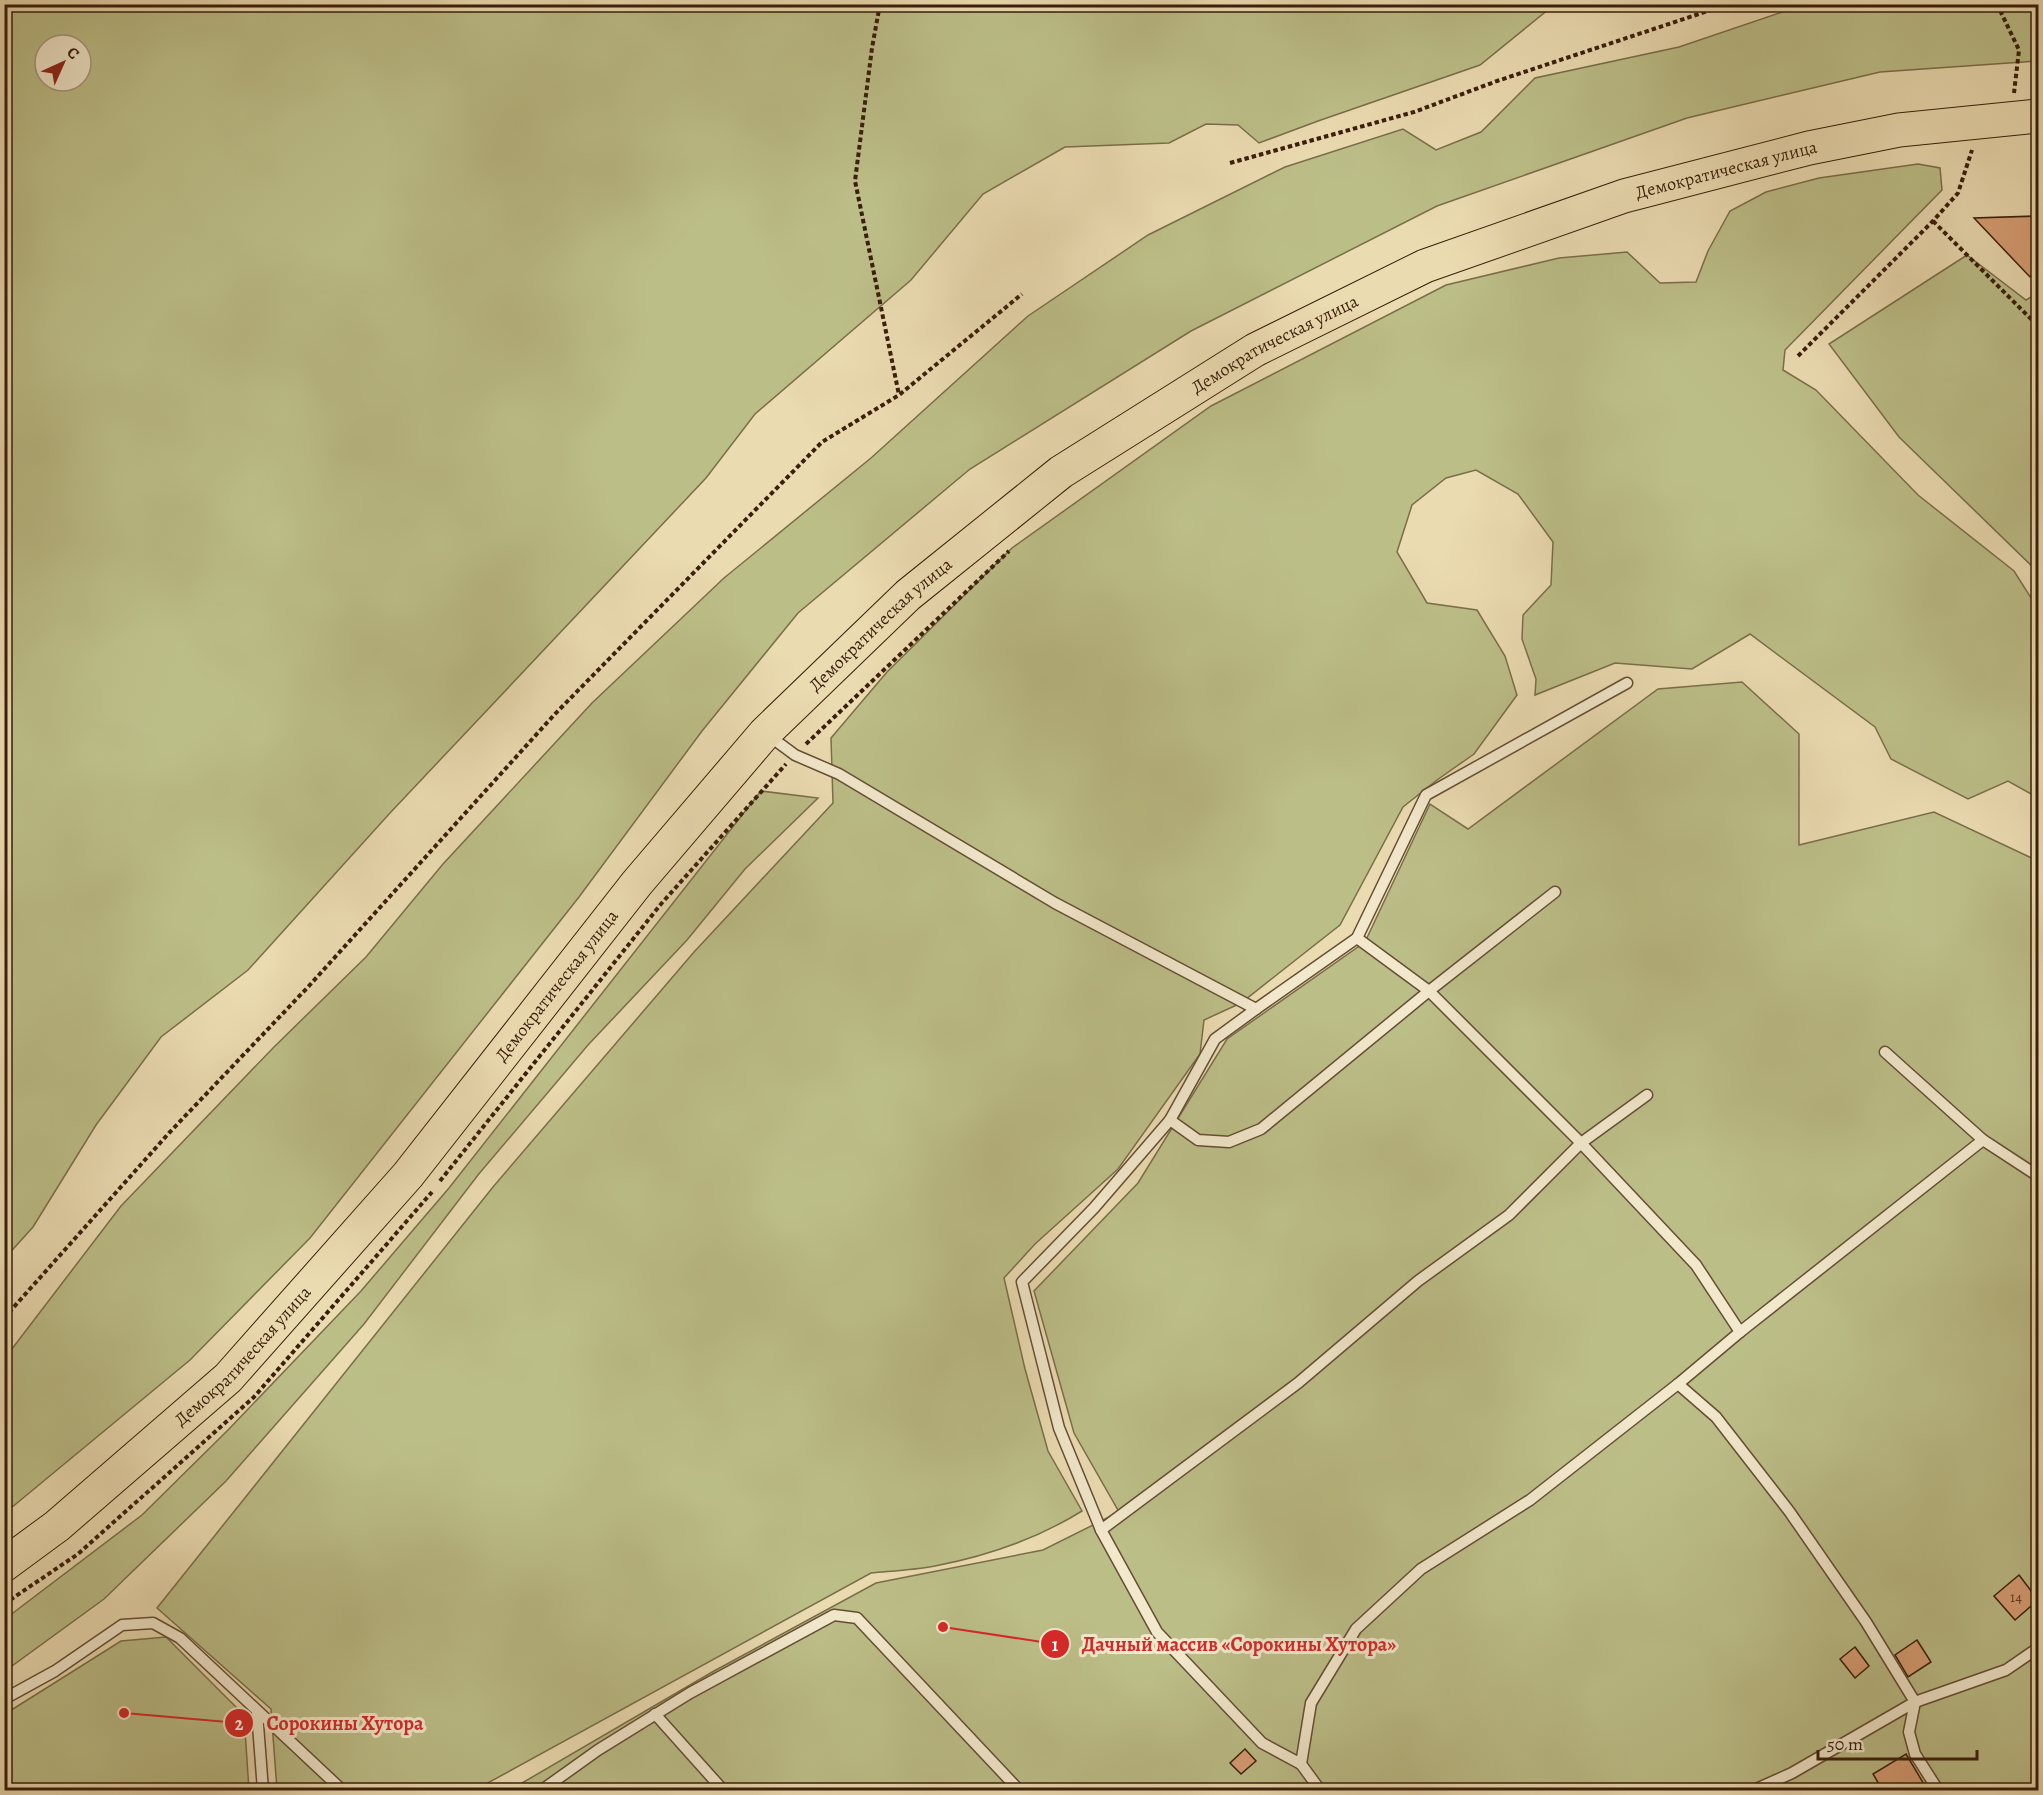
<svg xmlns="http://www.w3.org/2000/svg" width="2043" height="1795" viewBox="0 0 2043 1795" font-family="Alegreya,serif">
<rect width="100%" height="100%" fill="#ebdbb1"/>
<filter id="stains"><feTurbulence type="fractalNoise" baseFrequency=".00333" numOctaves="4"/><feColorMatrix values="0 0 0 0 .2 0 0 0 0 .09 0 0 0 0 .02 0 0 0 .5 -.17"/></filter>
<radialGradient id="worn" r=".72"><stop offset=".6" stop-color="#630" stop-opacity="0"/><stop offset="1" stop-color="#630" stop-opacity=".3"/></radialGradient>
<g fill="#bcbe88" stroke="#7a6e49" stroke-width="1.5" fill-rule="evenodd">
<path d="M5 4H1554V5L1480 65 1318 121 1259 143 1238 125 1206 124 1169 143 1065 147 983 194 911 280 755 414 706 478 390 813 248 970 161 1037 96 1125 33 1227 5 1258ZM45 45H81V81H45Z"/>
<path d="M1803 5H2038V61L1880 72 1687 118 1437 206 1191 331 970 469 798 613 702 731 579 897 310 1238 190 1360 5 1513V1358L121 1206 274 1047 366 957 443 864 592 703 724 578 871 458 1028 316 1148 235 1285 167 1403 129 1436 150 1481 132 1535 78 1679 47Z"/>
<path d="M1918 164 1940 168 1942 190 1785 350 1783 370 1816 390 1918 495 2014 571 2038 609V798L2008 781 1968 799 1891 759 1875 727 1750 634 1692 669 1615 663 1535 695 1536 679 1522 639 1523 615 1551 585 1553 542 1518 494 1476 470 1446 478 1412 505 1397 552 1427 603 1477 610 1505 656 1517 695 1474 754 1437 780 1403 807 1340 925 1241 1003 1204 1020 1200 1054 1118 1169 1035 1244 1004 1278 1025 1369 1048 1451 1082 1511C1037 1539 987 1556 935 1566 914 1570 892 1571 871 1573L475 1790H277L271 1709 157 1608 493 1187 694 952 833 803 831 738 887 672 1012 548 1211 406 1446 285 1559 258 1627 252 1660 283 1696 282 1708 251 1730 211 1766 192 1819 178Z"/>
<path d="M1967 255 2026 300 2038 293V572L1899 437 1829 344Z"/>
<path d="M1742 682 1799 734V845L1934 812 2038 861V1790H510L714 1671 876 1583 1043 1550 1119 1512 1074 1433 1034 1291 1138 1183 1227 1039 1365 942 1430 804 1468 829 1658 689Z"/>
<path d="M761 791 818 798 745 869 687 940 588 1045 478 1175 364 1324 226 1481 104 1599 5 1671V1619L142 1515 228 1430 361 1291 449 1188Z"/>
<path d="M166 1637 244 1715 249 1790H5V1714L121 1641Z"/>
</g>
<g fill="#d89f75" stroke="#391e0a" stroke-width="1.5">
<path d="M2038 216V268L2030 277 1974 218Z"/>
<path d="M2019 1575 2038 1600 2015 1620 1994 1596Z"/>
<path d="M1917 1640 1931 1662 1908 1677 1895 1655Z"/>
<path d="M1855 1647 1869 1666 1855 1678 1840 1659Z"/>
<path d="M1245 1749 1256 1761 1241 1774 1230 1763Z"/>
<path d="M1906 1754 1928 1791H1883L1873 1774Z"/>
</g>
<g fill="none" stroke-linecap="round" stroke-linejoin="round">
<defs>
<g id="service">
<path d="M768 735 795 755 839 774 1055 903 1256 1009 1215 1039 1170 1120"/>
<path d="M1357 938 1429 991 1581 1143 1696 1265 1740 1332"/>
<path d="M1256 1009 1357 938 1426 795 1627 683"/>
<path d="M1885 1052 1983 1140 2038 1176"/>
<path d="M1678 1384 1716 1417 1789 1511 1866 1622 1915 1702 1909 1732 1915 1754 1938 1790"/>
<path d="M1101 1530 1059 1428 1022 1282 1094 1208 1170 1120 1198 1140 1229 1142 1261 1129 1429 991 1555 892"/>
<path d="M4 1699 55 1671 122 1625 153 1623 180 1638 342 1790"/>
<path d="M257 1712 263 1790"/>
<path d="M655 1714 723 1790"/>
<path d="M1301 1764 1262 1743 1157 1632 1101 1530 1298 1383 1418 1281 1509 1215 1581 1143 1647 1095"/>
<path d="M542 1790 598 1750 690 1693 834 1615 857 1618 1019 1790"/>
<path d="M1320 1790 1301 1764 1311 1703 1356 1629 1421 1569 1530 1500 1678 1384 1740 1332 1983 1140"/>
<path d="M1754 1790 1792 1773 1915 1702 2006 1670 2038 1648"/>
</g>
<g id="primary">
<path id="s1" d="M4 1565 57 1526 228 1378 408 1175 637 883 765 733 908 595 1061 472 1255 350 1425 266 1624 196 1809 148 1899 130 2038 116"/>
</g>
</defs>
<use href="#service" stroke="#664d34" stroke-width="13"/>
<use href="#primary" stroke="#391e0a" stroke-width="35"/>
<g stroke="#391e0a" stroke-width="4" stroke-dasharray="4.5 3" stroke-linecap="butt">
<path d="M880 4 872 48 855 181 899 395"/>
<path d="M1997 4 2019 50 2014 93"/>
<path d="M1230 163 1414 112 1497 81 1729 4"/>
<path d="M1933 221 2038 326"/>
<path d="M1798 356 1933 221 1958 193 1972 150"/>
<path d="M806 744 1009 551"/>
<path d="M440 1181 661 904 786 764"/>
<path d="M4 1318 169 1133 308 987 554 715 822 442 899 395 1022 294"/>
<path d="M4 1604 78 1554 254 1397 432 1192"/>
</g>
<use href="#service" stroke="#f2e8cc" stroke-width="10"/>
<use href="#primary" stroke="#ebdbb1" stroke-width="33"/>
</g>
<g text-anchor="middle" dominant-baseline="central" stroke-width="6" stroke-linejoin="round" paint-order="stroke">
<g font-size="15" fill="#613e25">
<text x="2016" y="1597">14</text>
</g>
<g font-size="18" fill="#391e0a" stroke="#f2e8cc">
<text stroke="none"><textPath href="#s1" startOffset="2262">Демократическая улица</textPath></text>
<text stroke="none"><textPath href="#s1" startOffset="1776">Демократическая улица</textPath></text>
<text stroke="none"><textPath href="#s1" startOffset="1290">Демократическая улица</textPath></text>
<text stroke="none"><textPath href="#s1" startOffset="804">Демократическая улица</textPath></text>
<text stroke="none"><textPath href="#s1" startOffset="318">Демократическая улица</textPath></text>
</g>
</g>
<path fill="none" stroke="#d62828" stroke-width="2" d="M943 1627L1055 1644M124 1713L239 1723"/>
<g fill="#d62828" stroke="#f2e8cc" stroke-width="2">
<circle cx="943" cy="1627" r="6"/>
<circle cx="124" cy="1713" r="6"/>
<circle cx="1055" cy="1644" r="15"/>
<circle cx="239" cy="1723" r="15"/>
</g>
<g font-size="18" text-anchor="middle" font-weight="bold" fill="#fff">
<text x="1055" y="1651">1</text>
<text x="239" y="1730">2</text>
</g>
<g font-size="20" text-anchor="middle" font-weight="bold" fill="#d62828" stroke="#f2e8cc" stroke-width="6" stroke-linejoin="round" paint-order="stroke">
<text x="1239" y="1651">Дачный массив «Сорокины Хутора»</text>
<text x="345" y="1730">Сорокины Хутора</text>
</g>
<rect width="2043" height="1795" fill="none" stroke="#ebdbb1" stroke-width="24"/>
<rect x="6" y="6" width="2031" height="1783" fill="none" stroke="#391e0a" stroke-width="3"/>
<rect x="12" y="12" width="2019" height="1771" fill="none" stroke="#391e0a" stroke-width="1.5"/>
<g transform="translate(63 63) rotate(45)"><circle r="28" fill="#f2e8cc" stroke="#a8977e" stroke-width="1.5"/>
<path d="M0-4.5L10 22L0 15L-10 22Z" fill="#8f2418"/>
<text y="-9" font-size="16" font-weight="bold" text-anchor="middle" fill="#391e0a">С</text>
</g>
<path d="M1818 1750v9h159v-9" fill="none" stroke="#391e0a" stroke-width="3"/>
<text x="1827" y="1750" font-size="18" fill="#391e0a" stroke="#f2e8cc" stroke-width="4.5" paint-order="stroke">50 m</text>
<rect width="100%" height="100%" filter="url(#stains)"/>
<rect width="100%" height="100%" fill="url(#worn)"/>
</svg>
